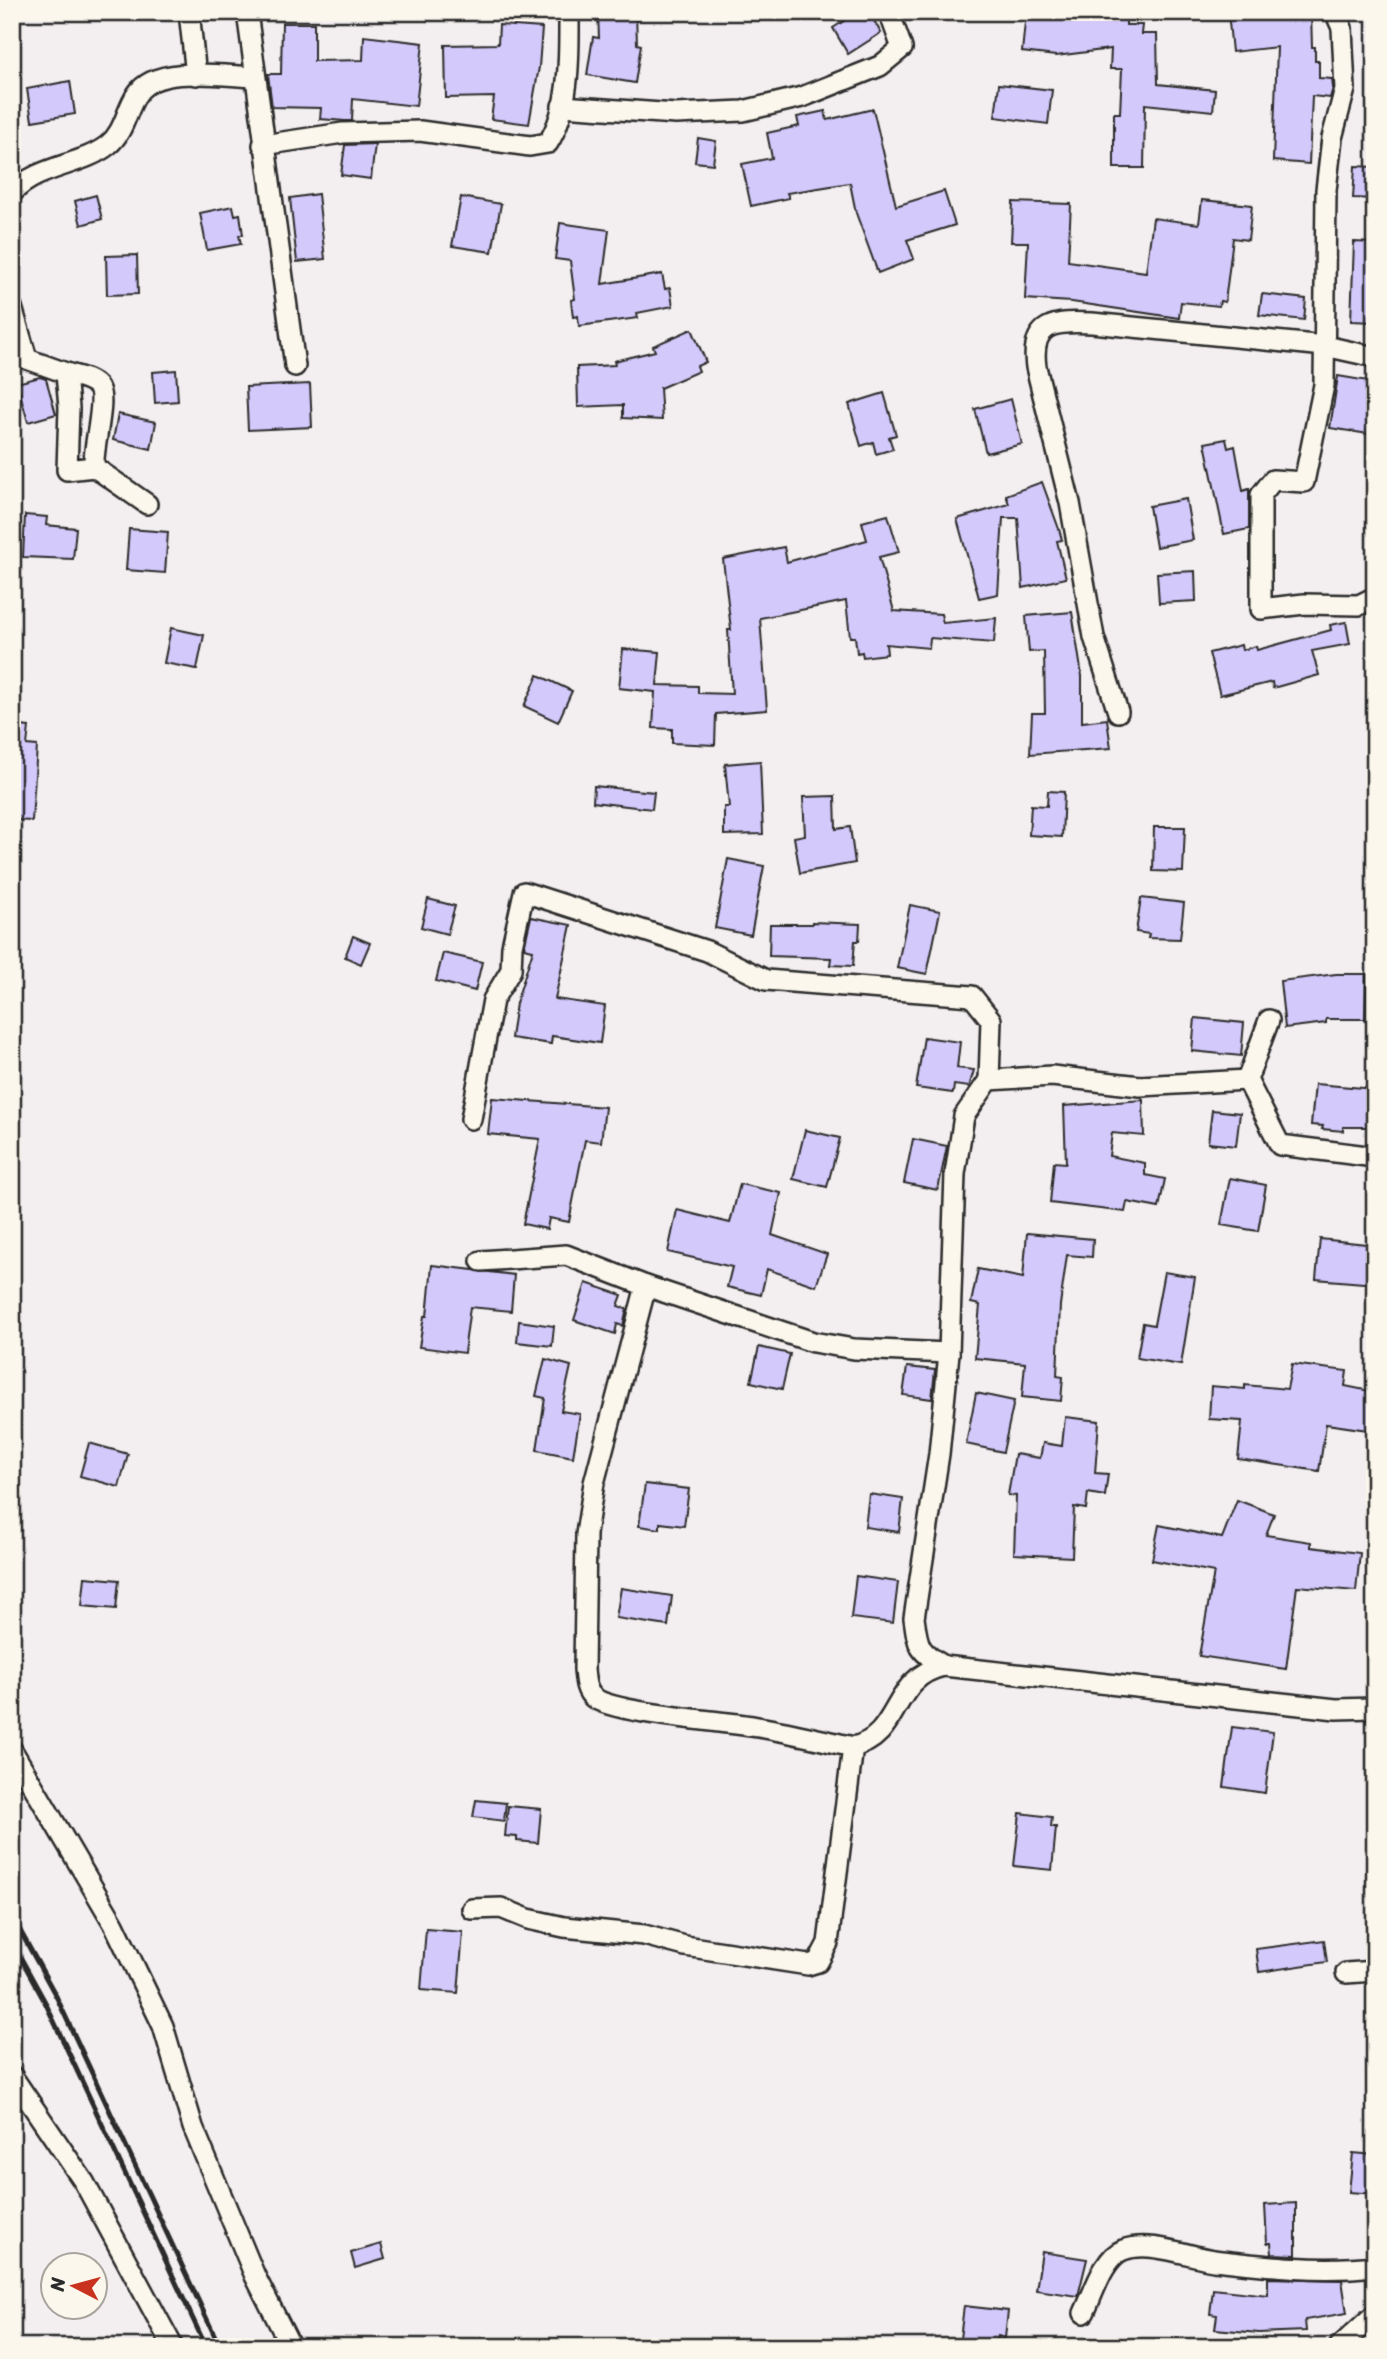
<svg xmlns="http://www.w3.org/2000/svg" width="1387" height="2359" viewBox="0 0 1387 2359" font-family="Sriracha,sans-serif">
<rect width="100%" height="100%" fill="#f3eeef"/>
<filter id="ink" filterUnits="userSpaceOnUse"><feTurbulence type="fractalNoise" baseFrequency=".0143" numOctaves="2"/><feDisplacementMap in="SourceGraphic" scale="14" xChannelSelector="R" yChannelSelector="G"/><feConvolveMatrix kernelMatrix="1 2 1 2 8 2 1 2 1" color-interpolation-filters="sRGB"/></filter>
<g filter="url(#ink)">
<g fill="#d3c9fb" stroke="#2b2b2b" stroke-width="2">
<path d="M598 12H636L637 44 641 45 635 83 587 75 593 37 599 38Z"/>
<path d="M858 12H869L881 33 848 54 833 28Z"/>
<path d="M1026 12H1126V25H1142L1141 34H1157L1158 84 1215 90 1213 111 1145 104 1144 168H1114V113H1120L1122 69H1110L1111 49 1056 56 1022 52Z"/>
<path d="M1228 12H1311L1312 47H1315V61H1319V78L1332 79 1333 88 1330 98 1312 96 1309 164 1273 161 1277 47 1232 52Z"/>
<path d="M282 23H314V61L363 60 364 36 423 43 416 106 353 99 352 121H345L320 119 321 108 272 107 268 74H281Z"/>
<path d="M499 25 542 28 539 67 529 124 491 119 494 97 446 98 445 45 498 44Z"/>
<path d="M70 81 75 114 32 121 27 89Z"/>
<path d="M999 84 1052 90 1048 124 995 117Z"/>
<path d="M873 109 896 206 944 191 955 225 907 240 914 259 878 273 856 213 850 183 787 193 789 198 751 206 742 164 772 158 767 133 799 126 797 117 825 111 827 120Z"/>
<path d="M698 138 716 141 713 164 695 162Z"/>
<path d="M375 144 371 179 341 175 345 145Z"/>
<path d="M1355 166 1375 167V199L1353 198Z"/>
<path d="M318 194 325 259 297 262 290 198Z"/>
<path d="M96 195 102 219 81 225 75 201Z"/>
<path d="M461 197 501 204 492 252 452 246Z"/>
<path d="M1202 200 1252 205 1248 240 1233 238 1225 302 1220 301 1219 306 1181 302 1179 318 1072 302 1025 299 1028 242H1011L1013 202 1071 204 1068 261 1146 272 1153 218 1199 224Z"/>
<path d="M233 206 235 215 240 214 243 235H239L241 244 207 250 200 213Z"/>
<path d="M560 223 609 230 602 284 662 274 665 289 670 288 673 306 637 313 638 318 579 326 578 316 573 317 571 300 575 299 570 261 555 259Z"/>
<path d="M1354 242 1375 243V322L1351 321Z"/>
<path d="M137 255 138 294 107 295 106 256Z"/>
<path d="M1262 294 1306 299 1304 320 1259 315Z"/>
<path d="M692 329 706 362 697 366 699 371 660 388 662 420 623 418V405L578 407 577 367 615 365 614 361 655 351 653 346Z"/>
<path d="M176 370 178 401 155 403 153 372Z"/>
<path d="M1338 376 1374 382 1370 408H1375V435L1330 428Z"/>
<path d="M40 377 46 379 56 414 28 422 17 383Z"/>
<path d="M310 384 312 427 248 430 246 387Z"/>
<path d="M884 393 896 435 889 437 893 449 876 454 873 442 861 446 849 404Z"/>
<path d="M1011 399 1022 444 986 453 975 409Z"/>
<path d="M118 414 156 422 151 449 113 440Z"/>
<path d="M1226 439 1228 448 1235 446 1243 491 1249 489V529L1224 534 1205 443Z"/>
<path d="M1042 482 1059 529 1062 540 1057 541 1066 578 1023 588 1018 518H1003L998 594 979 598 957 519 1009 504 1006 495Z"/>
<path d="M1186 499 1193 540 1156 547 1149 506Z"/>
<path d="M25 515 47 517 46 525 76 528 73 559 23 557Z"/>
<path d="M888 515 899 552 879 557 894 611 941 614 943 623 996 618 994 643 930 638 929 648 886 644 887 654 863 657 862 652 857 653 855 637H850L846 601 760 618 767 710 716 714 715 745 672 743V729L653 728 655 692 619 688 623 649 660 652 657 685 698 686V693L732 694 728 630H731L723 559 784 547 787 562 867 540 862 522Z"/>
<path d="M129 529 168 532 165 573 126 570Z"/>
<path d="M1195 571 1196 601 1159 603 1157 573Z"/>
<path d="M1072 612 1082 676V722L1107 719 1111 748 1030 754 1032 713H1045L1044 651 1029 652 1026 616Z"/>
<path d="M1346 622 1350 644 1312 651 1319 675 1273 688 1272 682 1220 695 1209 653 1241 645 1242 650 1256 646 1257 650 1331 630 1330 625Z"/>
<path d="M171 628 204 635 197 669 164 663Z"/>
<path d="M538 675 572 691 558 722 524 706Z"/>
<path d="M12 725 29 727 27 745 37 746 32 821 12 820Z"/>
<path d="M760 761 763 834 724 835V807H729L725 764Z"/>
<path d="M594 786 654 792 652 809 593 802Z"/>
<path d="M1048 791 1064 792 1062 837 1029 835 1031 805 1047 806Z"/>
<path d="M835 796 836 829 850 827 855 863 800 873 794 837 805 835 803 797Z"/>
<path d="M1154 827H1185L1183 872 1153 871Z"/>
<path d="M728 859 764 866 751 935 715 928Z"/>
<path d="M1141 898 1184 903 1180 939 1148 938 1149 934 1136 932Z"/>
<path d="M428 899 455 906 447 934 421 927Z"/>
<path d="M910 905 940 911 927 974 897 968Z"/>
<path d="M531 917 571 925 555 999 605 1006 600 1043 552 1036 551 1044 511 1038 516 1003 533 950 524 948Z"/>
<path d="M812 922 860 924 859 941H855L853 966 830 965 831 958 769 956 770 924H812Z"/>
<path d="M353 936 370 943 361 964 345 957Z"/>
<path d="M443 953 482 962 475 991 436 981Z"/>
<path d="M1336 974H1366L1365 1019H1326V1023L1285 1028 1280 981Z"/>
<path d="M1195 1018 1244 1023 1241 1056 1192 1051Z"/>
<path d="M924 1037 960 1042 957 1068 974 1070 969 1087 954 1085 953 1093 916 1088Z"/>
<path d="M1315 1084 1375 1089V1127H1343V1131L1322 1129 1323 1126 1311 1125Z"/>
<path d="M492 1098 605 1107 601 1142 585 1140 569 1222 549 1218 547 1229 523 1224 540 1139 488 1134Z"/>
<path d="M1143 1100 1144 1136 1112 1133 1109 1156 1145 1163V1175L1165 1179 1159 1208 1127 1202 1125 1212 1050 1203 1054 1162 1066 1163 1064 1106Z"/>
<path d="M1212 1110 1240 1113 1236 1146 1208 1143Z"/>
<path d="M805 1130 840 1138 827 1187 793 1179Z"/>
<path d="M913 1139 947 1146 938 1190 904 1183Z"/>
<path d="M1230 1178 1266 1185 1258 1231 1221 1225Z"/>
<path d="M740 1184 781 1193 772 1235 827 1254 816 1286 767 1269 761 1295 727 1287 732 1267 668 1252 677 1210 730 1223Z"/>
<path d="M1027 1233 1093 1239 1092 1257 1067 1255 1060 1305 1057 1376 1063 1377 1061 1401 1022 1397 1025 1363 975 1358 980 1305 971 1303 978 1269 1023 1278Z"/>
<path d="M1320 1239 1375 1245V1284L1316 1279Z"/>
<path d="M432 1265 514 1275 511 1311 470 1307 464 1353 419 1347 424 1316H427Z"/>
<path d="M1164 1272 1195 1277 1181 1365 1137 1358 1143 1323 1154 1325Z"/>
<path d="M586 1283 622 1295 618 1306 627 1309 623 1326 617 1324 615 1334 574 1320Z"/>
<path d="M519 1321 554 1326 552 1346 517 1342Z"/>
<path d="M759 1347 790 1354 782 1389 751 1382Z"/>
<path d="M545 1359 571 1366 561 1411 580 1414 573 1457 537 1450 545 1398 536 1396Z"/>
<path d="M1292 1364 1347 1371 1345 1386 1375 1392V1431L1326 1424 1319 1471 1238 1459 1242 1421 1209 1419 1211 1386 1245 1389V1385L1287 1389Z"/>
<path d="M907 1367 935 1370 932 1399 903 1395Z"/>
<path d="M976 1393 1014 1401 1003 1452 966 1444Z"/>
<path d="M1065 1417 1099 1421 1095 1473 1108 1474 1105 1496 1088 1493 1086 1509 1074 1507 1072 1557 1014 1554 1016 1496 1008 1495 1015 1454 1040 1458 1043 1443 1062 1446Z"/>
<path d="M89 1443 128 1454 119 1487 80 1476Z"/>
<path d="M645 1484 689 1489 684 1526 660 1523V1529L639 1526Z"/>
<path d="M869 1494 903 1499 899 1532 865 1527Z"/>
<path d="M1237 1500 1274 1514 1266 1535 1311 1542V1547L1360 1553 1356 1591 1297 1586 1286 1669 1199 1656 1214 1572 1152 1560 1159 1525 1222 1538Z"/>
<path d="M856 1576 898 1582 893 1623 851 1618Z"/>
<path d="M85 1577 119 1580 116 1609 82 1606Z"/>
<path d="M621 1588 672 1596 668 1626 616 1618Z"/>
<path d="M1232 1727 1273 1732 1265 1793 1224 1787Z"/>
<path d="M476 1800 506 1803 504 1821 473 1817Z"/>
<path d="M508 1806 541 1809 538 1843 517 1841V1837L505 1836Z"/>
<path d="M1020 1813 1052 1817 1051 1827H1056L1052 1870 1014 1866Z"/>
<path d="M426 1929 463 1932 458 1993 421 1990Z"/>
<path d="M1324 1940 1327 1962 1259 1972 1256 1949Z"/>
<path d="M1353 2153 1375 2155V2194L1349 2192Z"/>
<path d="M1296 2203V2255L1272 2254 1271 2243H1267L1265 2205Z"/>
<path d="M381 2244 385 2259 355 2268 351 2253Z"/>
<path d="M1042 2252 1087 2259 1078 2296 1036 2290Z"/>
<path d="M1268 2278 1342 2280 1347 2313 1305 2320 1306 2331 1259 2333 1215 2329 1217 2315 1210 2314 1213 2289 1268 2295Z"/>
<path d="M964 2306 1008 2311 1005 2338 998 2336 997 2347H959Z"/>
</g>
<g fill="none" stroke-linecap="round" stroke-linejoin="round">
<defs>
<g id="minor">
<path d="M189 12 196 75"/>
<path d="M247 12 295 366"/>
<path d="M1335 12 1342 28 1345 89 1332 138 1326 190 1324 385 1304 482 1273 480 1261 495V609L1304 604 1359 605 1375 597"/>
<path d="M562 106 676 114 743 111 802 97 880 66 902 48 889 12"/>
<path d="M263 145 343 133 420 131 530 146 548 143C571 107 569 53 569 12"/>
<path d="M12 193C38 165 82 166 108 145 125 131 126 110 137 94 156 64 224 76 255 77"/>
<path d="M12 307 27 359 66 373 69 408 67 470 94 467"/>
<path d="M66 373C75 376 90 378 97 386 108 397 92 448 94 467L147 504"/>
<path d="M1118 712 1094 637 1070 503 1036 367C1030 322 1055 321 1092 323L1325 346 1375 357"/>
<path d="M1269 1020 1247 1080 1280 1145 1375 1157"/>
<path d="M471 1119 493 1000 511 970 512 946 524 892 707 951 766 980 972 996 991 1020 989 1080"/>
<path d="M481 1261 566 1255 646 1286 813 1342 854 1349 949 1353"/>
<path d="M646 1286 594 1483 586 1534 584 1669C585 1679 585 1691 594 1698 617 1714 724 1721 758 1727 790 1732 821 1740 853 1747 902 1736 890 1677 944 1666L1336 1709 1375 1708"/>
<path d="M944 1666C918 1651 918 1647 914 1618L939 1454 949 1353 955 1174 964 1116 989 1080 1052 1076 1140 1086 1247 1080"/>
<path d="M12 1750 114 1924 163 2026 193 2127 255 2276 291 2347"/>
<path d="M472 1909 501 1908 528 1919 564 1927 644 1935 685 1946 808 1965 818 1962 828 1943 853 1747"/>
<path d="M1346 1973 1375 1971"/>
<path d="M12 2076 84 2182 173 2347"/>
<path d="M1084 2313C1093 2295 1103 2258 1123 2250 1150 2240 1187 2256 1214 2260 1268 2266 1320 2272 1375 2266"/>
<path d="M1339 2347 1375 2314"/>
</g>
</defs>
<use href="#minor" stroke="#2b2b2b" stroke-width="24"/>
<use href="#minor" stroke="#fbf7ec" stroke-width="19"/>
<g stroke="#2b2b2b" stroke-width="5">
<path d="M12 1916 56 1996 220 2347"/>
<path d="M12 1942 45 2002 206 2347"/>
</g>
</g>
</g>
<rect width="1387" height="2359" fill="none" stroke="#fbf7ec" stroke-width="42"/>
<rect x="21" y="21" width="1345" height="2317" fill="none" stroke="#2b2b2b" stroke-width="2.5" filter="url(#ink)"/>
<g transform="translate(74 2286) rotate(276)"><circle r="33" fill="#fbf7ec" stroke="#a8a59f" stroke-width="2"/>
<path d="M0-5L12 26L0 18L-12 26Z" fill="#c8321e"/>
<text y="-10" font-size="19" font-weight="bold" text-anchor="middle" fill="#2b2b2b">N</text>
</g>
</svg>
